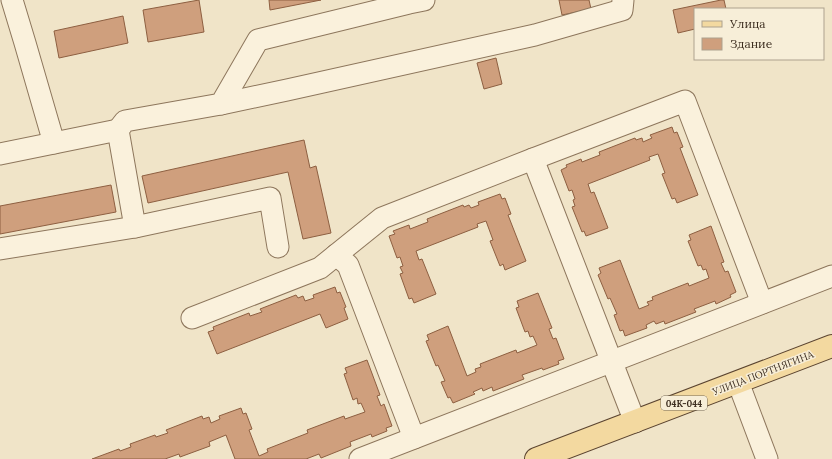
<svg xmlns="http://www.w3.org/2000/svg" width="832" height="459" viewBox="0 0 832 459" font-family="Lora,serif">
<rect width="100%" height="100%" fill="#f0e4c8"/>
<g fill="#cf9f7d" stroke="#8d5f41">
<path d="M199 0 204 32 148 42 143 10Z"/>
<path d="M269 0H321L270 10Z"/>
<path d="M559 0H589L591 9 562 15Z"/>
<path d="M721 0H724L726 9H695V29L678 33 673 10Z"/>
<path d="M123 16 128 43 59 58 54 31Z"/>
<path d="M496 58 502 84 484 89 477 63Z"/>
<path d="M672 127 674 133 677 132 683 147 680 148 698 195 677 203 675 198 672 199 662 174 665 173 658 154 649 157 650 160 588 184 591 193 594 192 608 228 586 236 584 231 582 232 572 207 575 206 573 200 575 199 572 190 569 191 561 170 567 167 566 165 581 159 582 162 600 155 599 152 635 138 636 140 642 138 643 142 652 138 650 135Z"/>
<path d="M304 140 310 168 316 166 331 233 303 239 288 172 148 203 142 176Z"/>
<path d="M111 185 116 212 0 234V206Z"/>
<path d="M500 194 502 199 505 198 511 214 508 215 526 261 505 270 503 264 500 266 490 241 493 240 486 221 477 224 478 227 416 251 419 260 422 259 436 294 414 303 412 298 409 299 400 274 403 273 400 267 403 266 400 257 397 258 389 236 395 234 393 231 409 225 410 229 428 222 427 219 463 205 464 207 469 205 471 208 479 205 478 202Z"/>
<path d="M711 226 724 262 721 263 725 272 728 271 736 292 730 295 731 297 716 304 715 301 694 309 696 312 665 324 664 321 656 324 654 321 646 325 647 328 625 336 623 330 620 331 614 315 617 314 610 298 608 299 598 275 601 273 599 268 620 260 639 309 649 305 647 302 653 300 652 297 688 283 689 286 709 278 706 269 703 270 701 265 698 266 688 241 691 240 689 235Z"/>
<path d="M335 287 337 293 340 292 346 307 344 308 348 319 326 328 320 314 217 354 208 332 214 330 213 327 249 313 250 316 262 312 260 309 296 295 298 298 303 296 305 301 314 298 313 295Z"/>
<path d="M538 293 552 328 549 329 553 339 556 338 564 359 558 361 559 364 543 370 542 368 522 375 524 379 493 391 492 387 483 391 482 388 473 392 475 394 453 403 450 397 448 398 441 382 445 381 438 365 436 366 426 341 429 340 427 335 448 326 467 376 476 372 475 369 481 367 480 364 516 350 517 353 537 345 533 336 530 337 528 331 525 332 516 308 519 307 517 301Z"/>
<path d="M367 360 380 395 377 396 381 406 384 404 392 426 386 428 387 431 372 437 371 434 350 442 351 446 321 458 319 454 306 459H235L226 435 209 442 210 446 180 457 179 454 165 459H92L119 449 120 451 131 447 130 444 155 435 156 437 168 433 166 430 202 416 203 419 209 417 211 423 220 419 219 416 241 408 243 414 246 413 252 429 249 430 259 456 268 452 267 449 308 433 307 430 344 416 345 419 365 412 361 403 358 404 357 398 353 400 344 374 347 373 345 368Z"/>
</g>
<g fill="none" stroke-linecap="round" stroke-linejoin="round">
<defs>
<g id="minor">
<path d="M12 0 25 43 54 143"/>
<path d="M221 104 287 90 535 35 622 10 623 0"/>
<path d="M0 154 118 130"/>
<path d="M135 227 118 130 125 121 221 104 258 40 409 3 424 0"/>
<path d="M0 249 135 227 270 198 278 247"/>
<path d="M336 255 348 265 414 438"/>
<path d="M192 318 320 268 382 218 533 159"/>
<path d="M738 382 767 459"/>
<path d="M635 422 533 159 685 101 762 303"/>
<path d="M360 459 832 276"/>
</g>
<path id="major" d="M536 459 832 346"/>
</defs>
<use href="#minor" stroke="#8d765c" stroke-width="23"/>
<use href="#major" stroke="#5b4430" stroke-width="24"/>
<use href="#minor" stroke="#faf1dc" stroke-width="21"/>
<use href="#major" stroke="#f3d9a0" stroke-width="22"/>
</g>
<g text-anchor="middle" dominant-baseline="central" stroke-width="3" stroke-linejoin="round" paint-order="stroke">
<rect fill="#f7eed8" stroke="#756857" stroke-width="1" x="661" y="396" width="46" height="14" rx="3"/>
<g font-size="9" font-weight="bold" fill="#3d2e20">
<text x="684" y="403">04К-044</text>
</g>
<g font-size="10" fill="#3d2e20" stroke="#f7eed8">
<text transform="translate(763 373) rotate(-21)">УЛИЦА ПОРТНЯГИНА</text>
</g>
</g>
<rect x="694" y="8" width="130" height="52" fill="#f7eed8" stroke="#ada18e"/>
<rect x="702" y="21" width="20" height="6" fill="#f3d9a0" stroke="#ada18e"/>
<text x="730" y="28" font-size="12" fill="#3d2e20">Улица</text>
<rect x="702" y="38" width="20" height="12" fill="#cf9f7d" stroke="#ada18e"/>
<text x="730" y="48" font-size="12" fill="#3d2e20">Здание</text>
</svg>
